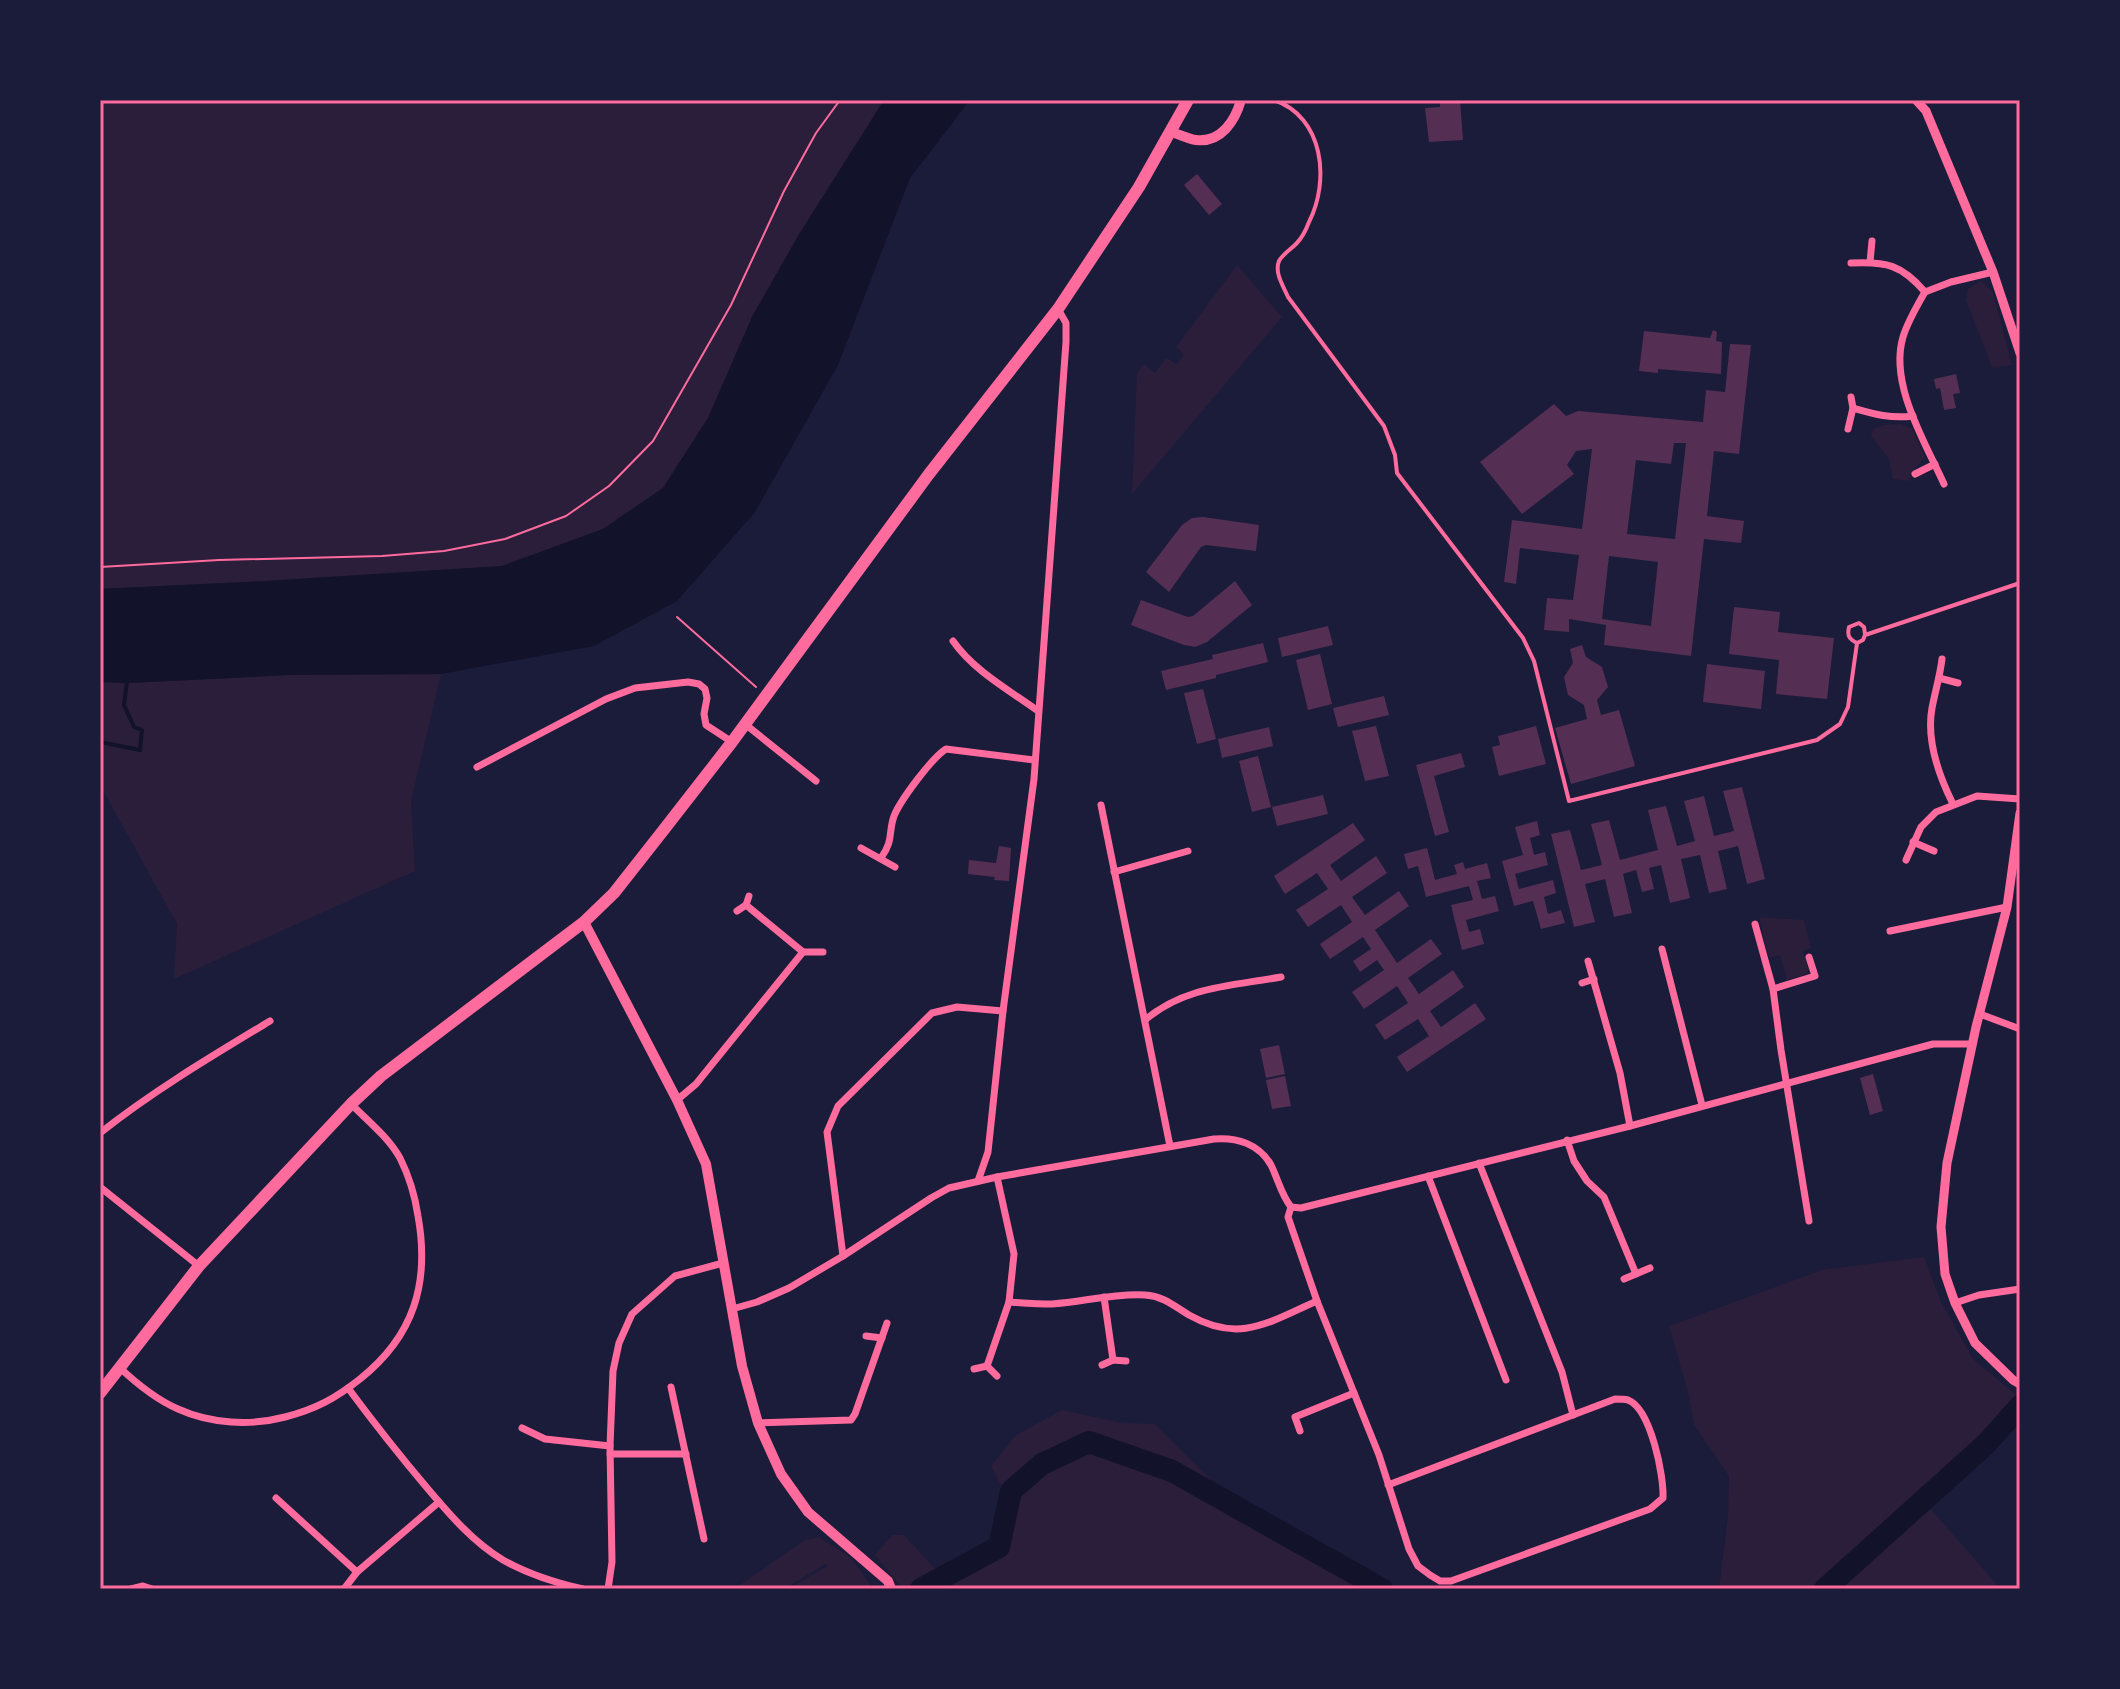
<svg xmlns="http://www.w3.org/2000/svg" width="2120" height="1689" viewBox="0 0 2120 1689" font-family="Manrope,sans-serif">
<rect width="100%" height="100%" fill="#1b1b3a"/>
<g fill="#2a1e3b">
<path d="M100 100H884L798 236 752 317 708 418 663 488 603 529 502 566 265 581 100 589Z"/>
<path d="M1237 265 1282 317 1132 494 1137 373 1144 364 1155 373 1166 358 1177 364 1184 354 1176 347Z"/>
<path d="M1981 281 1993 292 2012 365 1992 367 1966 300 1968 289Z"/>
<path d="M1901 424 1912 429 1925 457 1912 472 1909 481 1893 479 1889 459 1871 436 1873 429 1884 425Z"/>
<path d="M441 674 411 801 415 871 174 979 177 924 100 785V682L128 683 289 675Z"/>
<path d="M1759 917 1804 920 1811 948 1803 951 1809 969 1807 974 1787 980 1780 955 1769 958Z"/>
<path d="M1924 1257 1941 1302 1973 1359 2020 1398V1406L1986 1444 1923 1500 2001 1589H1719L1728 1516 1729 1476 1694 1425 1688 1392 1669 1326 1822 1270Z"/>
<path d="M1062 1410 1122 1423 1155 1424 1240 1509 1382 1589H903L875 1555 892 1535H904L942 1576 999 1547 1010 1503 991 1466 1016 1435Z"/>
<path d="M819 1537 850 1557 874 1589H787L828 1566 826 1564 784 1589H734L805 1540Z"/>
</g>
<path fill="#12122b" d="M884 100H970L910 178 838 365 755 512 677 601 594 646 441 674 289 675 128 683 100 682V589L265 581 502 566 603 529 663 488 708 418 752 317 798 236Z"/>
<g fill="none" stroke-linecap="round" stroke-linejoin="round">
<path stroke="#12122b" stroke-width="4" d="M100 742 140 750 142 730 134 727 124 705 127 681"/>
<g stroke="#12122b" stroke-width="22">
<path d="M921 1589 999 1547 1011 1491 1042 1464 1089 1442 1172 1471 1382 1589"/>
<path d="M1825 1589 1986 1444 2020 1406"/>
</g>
</g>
<g fill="#542f53" fill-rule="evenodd">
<path d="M1440 100H1460L1463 140 1429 142 1425 108 1440 107Z"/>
<path d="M1197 174 1222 204 1209 215 1184 185Z"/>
<path d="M1713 330 1717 332 1716 341 1722 342 1721 374 1658 369V373L1639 371 1644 331 1710 338Z"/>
<path d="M1730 344 1751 345 1739 454 1714 451 1707 516 1744 521 1741 543 1704 539 1691 656 1604 645 1606 625 1569 619V632L1544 630 1547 598 1573 600 1579 555 1520 548 1516 584 1504 582 1512 520 1582 529 1592 449 1576 451 1567 465 1574 474 1522 514 1480 462 1554 404 1566 416 1578 411 1703 422 1706 390 1725 392ZM1674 443H1686L1675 539 1627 534 1636 460 1671 464ZM1609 556 1658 562 1651 626 1602 619Z"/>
<path d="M1956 374 1960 393 1953 394 1956 408 1944 410 1940 388 1936 389 1934 379Z"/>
<path d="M1203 517 1259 525 1256 551 1206 545 1201 547 1169 592 1146 572 1182 525 1192 518Z"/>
<path d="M1235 581 1252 605 1207 642 1195 647 1184 645 1131 625 1141 600 1188 617 1193 616Z"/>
<path d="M1734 607 1780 612 1778 632 1834 638 1827 699 1776 694 1779 660 1729 654Z"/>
<path d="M1328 626 1333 645 1282 657 1278 638Z"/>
<path d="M1263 643 1268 662 1216 675V678L1166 690 1161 671 1213 659 1212 655Z"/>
<path d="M1582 645 1586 657 1602 667 1608 687 1597 700 1601 715 1619 710 1635 766 1571 784 1555 728 1587 719 1584 705 1568 695 1564 677 1573 663 1570 649Z"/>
<path d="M1320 654 1332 704 1308 710 1296 660Z"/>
<path d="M1707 664 1765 671 1761 709 1703 702Z"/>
<path d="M1203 689 1216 739 1197 744 1184 693Z"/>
<path d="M1384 696 1389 715 1338 727 1333 708Z"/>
<path d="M1376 726 1389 776 1365 781 1352 731Z"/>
<path d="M1536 726 1546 764 1499 776 1492 747 1500 745 1498 736Z"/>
<path d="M1269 727 1273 746 1222 758 1218 739Z"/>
<path d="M1461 753 1465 767 1434 776 1449 832 1435 836 1416 765Z"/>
<path d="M1258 756 1271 807 1252 812 1239 761Z"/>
<path d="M1742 787 1765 879 1747 884 1738 846 1718 851 1727 889 1709 893 1700 855 1681 859 1690 898 1670 903 1661 865 1649 868 1654 889 1642 892 1636 870 1623 874 1632 913 1614 917 1605 879 1585 884 1595 922 1574 927 1551 834 1570 830 1581 870 1602 865 1591 824 1609 820 1620 860 1658 850 1648 810 1666 806 1677 846 1695 841 1684 801 1704 796 1714 836 1734 831 1723 791Z"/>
<path d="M1323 795 1328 814 1277 826 1272 807Z"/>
<path d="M1537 821 1540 835 1530 838 1534 855 1545 852 1548 865 1515 874 1519 889 1553 880 1556 893 1544 897 1548 914 1561 910 1565 923 1541 929 1533 901 1514 906 1502 861 1523 855 1515 827Z"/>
<path d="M1353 823 1365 840 1330 865 1341 881 1376 856 1387 873 1352 897 1365 915 1399 891 1409 906 1375 930 1397 963 1431 939 1442 954 1408 978 1419 994 1453 970 1464 987 1430 1011 1441 1027 1475 1003 1486 1019 1407 1072 1397 1057 1429 1036 1418 1019 1385 1040 1375 1025 1408 1003 1397 986 1364 1009 1352 992 1384 970 1377 960 1360 972 1353 961 1371 949 1363 937 1330 959 1320 944 1352 922 1341 905 1308 927 1296 910 1328 889 1317 873 1285 894 1274 876Z"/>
<path d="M999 846 1011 848 1009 881 994 880 995 877 968 874 969 860 996 863Z"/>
<path d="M1427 848 1435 880 1457 874 1454 865 1463 862 1465 869 1487 863 1491 878 1477 881 1482 899 1495 896 1499 911 1466 920 1469 932 1480 929 1484 944 1462 950 1451 905 1473 900 1469 886 1426 897 1418 866 1408 869 1404 854Z"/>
<path d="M1279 1045 1285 1074 1266 1078 1260 1049Z"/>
<path d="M1873 1074 1883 1111 1870 1115 1860 1078Z"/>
<path d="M1285 1076 1291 1106 1272 1109 1266 1080Z"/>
</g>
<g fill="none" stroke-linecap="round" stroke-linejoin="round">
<g stroke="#ff6b9d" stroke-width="2">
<path d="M100 567 219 560 382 556 444 551 505 539 566 516 609 486 653 441 731 305 784 191 816 133 840 100"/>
<path d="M677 617 756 687"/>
</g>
<g stroke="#ff6b9d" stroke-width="4">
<path d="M1274 100C1324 117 1330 181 1309 222 1306 230 1302 238 1296 244 1291 249 1282 255 1279 261 1274 273 1284 287 1288 297L1384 426 1395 455 1397 473 1523 638 1534 661 1569 801 1817 740 1840 724 1848 707 1857 643 1863 640 1865 635 2020 583"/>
<path d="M1857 643C1849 639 1847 636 1849 627L1859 623 1864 627 1865 634"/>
</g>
<g stroke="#ff6b9d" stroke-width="7">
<path d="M1870 262 1872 241"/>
<path d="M1851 263C1886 261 1902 265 1925 292"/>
<path d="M1853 408C1874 414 1891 419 1913 416"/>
<path d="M1848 429 1853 408 1851 397"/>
<path d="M1915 474 1935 464"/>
<path d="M1944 484C1925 442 1889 384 1903 337 1908 321 1917 306 1925 292L1951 282 1993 272"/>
<path d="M953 641C974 671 1009 690 1038 711"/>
<path d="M1942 659C1940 676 1935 692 1932 708 1926 741 1939 776 1953 804"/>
<path d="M1939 678 1958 683"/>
<path d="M745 724 816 781"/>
<path d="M477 767 606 699 635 688 688 682 699 684 705 689 707 698 704 714 706 725 732 742"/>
<path d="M1101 805 1170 1146"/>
<path d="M1913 842 1934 851"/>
<path d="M861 848 895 867"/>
<path d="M881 858C894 840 888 833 894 816 901 799 932 758 946 749L1034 760"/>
<path d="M1906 860 1921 827 1936 812 1977 796 2020 799"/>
<path d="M1114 872 1188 851"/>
<path d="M746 905 803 952H823"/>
<path d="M737 911 746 905 749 896"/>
<path d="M1755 924 1773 989 1781 1050 1809 1221"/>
<path d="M1890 931 2007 907"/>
<path d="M1662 949 1702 1105"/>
<path d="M1588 961 1620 1073 1630 1126"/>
<path d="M1582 983 1594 979"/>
<path d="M1773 989 1815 976 1809 957"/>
<path d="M1980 1014 2020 1029"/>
<path d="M1145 1020C1185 986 1232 986 1281 977"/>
<path d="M677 1100 696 1084 803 952"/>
<path d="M100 1133C153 1091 212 1056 270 1021"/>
<path d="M1567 1140 1574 1161 1587 1181 1604 1197 1636 1274"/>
<path d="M1479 1163 1562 1372 1573 1415"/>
<path d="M1428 1176 1506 1380"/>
<path d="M978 1181 988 1152 1003 1011 1034 779 1066 342V323L1058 309"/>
<path d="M100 1187 199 1266"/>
<path d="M1291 1207 1288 1217 1317 1301 1379 1455 1409 1549 1418 1566 1430 1575 1440 1581H1451L1650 1509 1663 1498C1664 1476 1651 1409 1628 1400 1624 1399 1619 1399 1615 1399L1388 1485"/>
<path d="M1291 1207 1301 1208 1630 1126 1933 1044H1973"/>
<path d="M843 1256 827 1132 838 1106 932 1013 957 1007 1003 1011"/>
<path d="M1624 1279 1650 1268"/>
<path d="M1104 1297 1113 1360"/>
<path d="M1009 1302C1024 1303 1038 1304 1052 1304 1083 1302 1114 1293 1145 1295 1163 1296 1174 1306 1189 1315 1240 1344 1269 1322 1317 1301"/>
<path d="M1955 1303 1979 1295 2020 1289"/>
<path d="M732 1309 757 1302 789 1288 843 1256 931 1198 949 1188 997 1177 1214 1139C1237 1137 1259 1144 1271 1165 1278 1179 1281 1194 1291 1207"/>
<path d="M866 1336 882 1338"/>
<path d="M1102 1365 1113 1360 1126 1361"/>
<path d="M987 1366 1009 1302 1014 1254 997 1177"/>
<path d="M119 1367C137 1384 155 1399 178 1409 211 1424 251 1426 285 1417 316 1409 336 1398 360 1379 414 1336 430 1283 418 1216 415 1196 409 1176 400 1158 388 1137 368 1121 351 1104"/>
<path d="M974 1369 987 1366 997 1376"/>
<path d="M671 1387 704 1539"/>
<path d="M348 1388C374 1423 400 1456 428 1489 450 1515 473 1542 503 1560 528 1574 556 1583 583 1589"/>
<path d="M758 1423 851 1420 855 1414 887 1323"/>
<path d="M522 1428 545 1439 610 1446"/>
<path d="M1300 1431 1295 1417 1354 1393"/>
<path d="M610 1454H686"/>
<path d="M276 1498 357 1572"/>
<path d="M131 1589 143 1586 152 1589"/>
<path d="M344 1589 357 1572 439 1502"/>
<path d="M608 1589 612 1562 610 1446 613 1371 619 1343 632 1314 675 1276 723 1263"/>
</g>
<g stroke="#ff6b9d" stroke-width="9">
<path d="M1916 100 1926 111 1993 272 2020 353"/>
<path d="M2020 813 2007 907 1976 1027 1947 1163 1941 1227 1945 1274 1955 1303 1975 1343 2013 1380 2020 1384"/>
</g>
<g stroke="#ff6b9d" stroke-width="10">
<path d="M1171 132C1179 134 1188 139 1196 140 1221 143 1235 121 1241 100"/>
<path d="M584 922 677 1100 706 1164 742 1366 758 1423 781 1474 808 1512 888 1581 891 1589"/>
</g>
<path stroke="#ff6b9d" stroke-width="12" d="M100 1393 199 1266 351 1104 381 1076 584 922 614 893 662 832 732 742 929 474 1058 309 1139 187 1188 100"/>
</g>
<rect width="2120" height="1689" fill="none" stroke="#1b1b3a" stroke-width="204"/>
<rect x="102" y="102" width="1916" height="1485" fill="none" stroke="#ff6b9d" stroke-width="3"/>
</svg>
